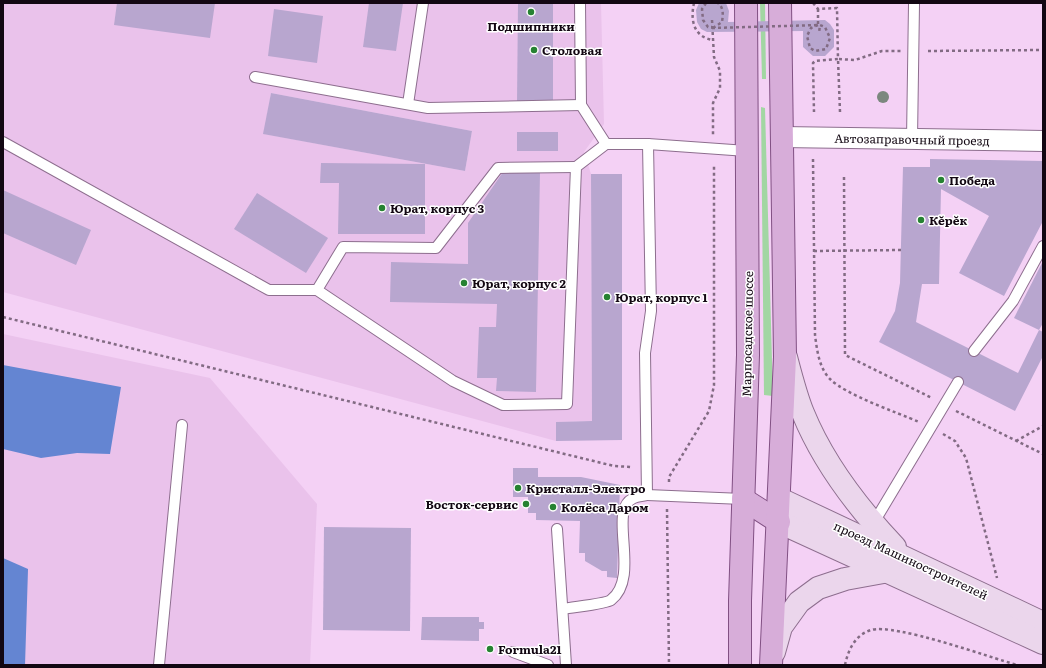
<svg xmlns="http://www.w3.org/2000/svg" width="1046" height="668" viewBox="0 0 1046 668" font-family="Literata,serif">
<rect width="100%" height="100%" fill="#f4d1f5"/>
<g fill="#eac2eb" fill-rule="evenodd">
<path d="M3 3H601L604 124 584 152 591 174 592 421 556 422V441L3 292ZM271 93 472 131 465 171 264 134Z"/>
<path d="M3 334 210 378 317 504 310 665H3Z"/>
</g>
<g fill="#a2d6a3">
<path d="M760 3H765L766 79H762Z"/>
<path d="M761 107 765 108 773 396 764 395Z"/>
</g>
<g fill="#6485d2">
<path d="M3 365 121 387 110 454 77 453 41 458 3 449Z"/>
<path d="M3 558 28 569 25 665H3Z"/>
</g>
<g fill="#b8a6cf">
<path d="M117 3H215L210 38 114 25Z"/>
<path d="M369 3H403L396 51 363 47Z"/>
<path d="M518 3H553V102L517 103Z"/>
<path d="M699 3H726L729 11 728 22 825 20 830 24 834 30V47L825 56H813L803 47V31L707 32 701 29 697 22 696 10Z"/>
<path d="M274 9 323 16 317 63 268 56Z"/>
<path d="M271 93 472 131 465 171 263 134Z"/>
<rect x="517" y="132" width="41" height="19"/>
<path d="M930 159 1043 161V221L1004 296 959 273 989 216 941 189 939 284H922L916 322 1018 373 1039 330 1043 332V356L1015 411 879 342 895 311 900 283 903 167H930Z"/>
<path d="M321 163 425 164V234H338L339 183H320Z"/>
<path d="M503 172 540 173 536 392 496 391 497 378H477L479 327H496L497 304 390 302 391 262 468 264V223Z"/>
<path d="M591 174H622V440L556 441V422L592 421Z"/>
<path d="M3 190 91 230 76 265 3 233Z"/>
<path d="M257 193 328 238 306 273 234 229Z"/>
<path d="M1043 261V323L1039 330 1014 318Z"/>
<path d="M513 468H538V477H581L620 485 617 578 607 577V571H602L585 561V553H579L580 521 536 520V513H528V497H513Z"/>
<path d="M324 527 411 528 410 631 323 630Z"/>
<path d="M422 617H479V622H484V629H479V641L421 640Z"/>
</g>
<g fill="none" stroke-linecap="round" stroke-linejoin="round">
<defs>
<g id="lane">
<path d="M580 3 581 105 606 144H648L747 151"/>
<path d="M255 77 428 108 581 105"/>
<path d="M408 104 423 3"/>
<path d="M912 139 914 4"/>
<path d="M3 142 269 290H317L453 381 503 405 567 404 576 167 606 144"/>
<path d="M648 144 651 311 645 353 647 495 743 499"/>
<path d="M317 290 343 247 436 248 498 168 576 167"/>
<path d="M974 351 1013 301 1043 246"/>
<path d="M873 524 958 382"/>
<path d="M557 529 566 665"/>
<path d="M563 609C572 607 606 604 611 600 641 577 608 512 632 499 636 496 643 496 647 495"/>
<path d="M513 652 548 665"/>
<path d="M159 665 182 425"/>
</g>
<path id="street" d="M782 137 1043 141"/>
<g id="secondary">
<path d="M786 357C791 376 796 396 803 413 823 462 859 509 895 547"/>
<path d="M780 499 1043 623"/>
<path d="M779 522 1043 643"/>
<path d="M774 652 781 627 799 602 818 588 845 579 889 571"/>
</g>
<g id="primary">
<path d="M743 499 779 522"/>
<path d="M740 665V601L748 355 746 3"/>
<path d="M771 665 785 357 780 3"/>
</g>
</defs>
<use href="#lane" stroke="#8d6e8e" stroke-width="12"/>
<use href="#street" stroke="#8d6e8e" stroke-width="22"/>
<use href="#secondary" stroke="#8d6e8e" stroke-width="24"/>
<use href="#primary" stroke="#815083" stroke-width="24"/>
<g stroke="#826b83" stroke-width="2.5" stroke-dasharray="3 3" stroke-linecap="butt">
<path d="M694 3C690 21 694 37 713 40"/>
<path d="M706 3 702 9 703 20 708 27H712"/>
<path d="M813 3 818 9 837 8 838 59 815 61 813 63 814 112"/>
<path d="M818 9V27"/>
<path d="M712 20 714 57 720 71V88L713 103V135"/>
<path d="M818 25 811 28 807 36 810 48 815 51 826 49 830 38 825 27 820 25 819 33"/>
<path d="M713 28 722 22C723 15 724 8 718 3"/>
<path d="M928 51 1043 50"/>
<path d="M840 112 838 59 855 60 882 51H901"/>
<path d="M813 159 815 335C817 350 819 368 830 379 846 395 896 412 919 422"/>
<path d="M844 177 845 355 932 398"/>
<path d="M814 251 901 250"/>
<path d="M3 317 614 466 632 467"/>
<path d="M956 411 1043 454"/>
<path d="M943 434 955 441 966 458 997 578"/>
<path d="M1016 441 1043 426"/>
<path d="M669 482V477L709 411 714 385V164"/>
<path d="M667 509 669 665"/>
<path d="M845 665C848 650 855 635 871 630 894 623 989 657 1017 665"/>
</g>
<use href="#lane" stroke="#fff" stroke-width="10"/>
<use href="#street" stroke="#fff" stroke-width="20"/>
<use href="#secondary" stroke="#ebd6ec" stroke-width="22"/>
<use href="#primary" stroke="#d7add9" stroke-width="22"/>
<path stroke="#826b83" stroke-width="2.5" stroke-dasharray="3 3" stroke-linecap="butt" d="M712 28 820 25"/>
</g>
<circle fill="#7b877e" cx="883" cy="97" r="6"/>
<g fill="#268232" stroke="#fff" stroke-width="1.5">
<circle cx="531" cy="12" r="4"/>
<circle cx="534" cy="50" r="4"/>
<circle cx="941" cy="180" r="4"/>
<circle cx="382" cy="208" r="4"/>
<circle cx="921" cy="220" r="4"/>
<circle cx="464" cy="283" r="4"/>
<circle cx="607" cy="297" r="4"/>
<circle cx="518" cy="488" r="4"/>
<circle cx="526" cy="504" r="4"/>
<circle cx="553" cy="507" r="4"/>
<circle cx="490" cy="649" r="4"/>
</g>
<g text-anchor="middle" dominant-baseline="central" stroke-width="3" stroke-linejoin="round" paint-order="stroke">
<g font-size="12" font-weight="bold" fill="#120712" stroke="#fff" text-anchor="start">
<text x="531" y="26" text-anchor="middle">Подшипники</text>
<text x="542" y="50">Столовая</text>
<text x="949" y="180">Победа</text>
<text x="390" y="208">Юрат, корпус 3</text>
<text x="929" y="220">Кӗрӗк</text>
<text x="472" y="283">Юрат, корпус 2</text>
<text x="615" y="297">Юрат, корпус 1</text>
<text x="526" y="488">Кристалл-Электро</text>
<text x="518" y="504" text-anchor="end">Восток-сервис</text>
<text x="561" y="507">Колёса Даром</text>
<text x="498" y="649">Formula21</text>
</g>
<g font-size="12" fill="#120712" stroke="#fff">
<text transform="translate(912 139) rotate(1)">Автозаправочный проезд</text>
<text transform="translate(747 334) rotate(-89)">Марпосадское шоссе</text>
<text transform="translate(911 560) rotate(25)">проезд Машиностроителей</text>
</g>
</g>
<rect width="1046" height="668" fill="none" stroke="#120712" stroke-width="8"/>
</svg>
